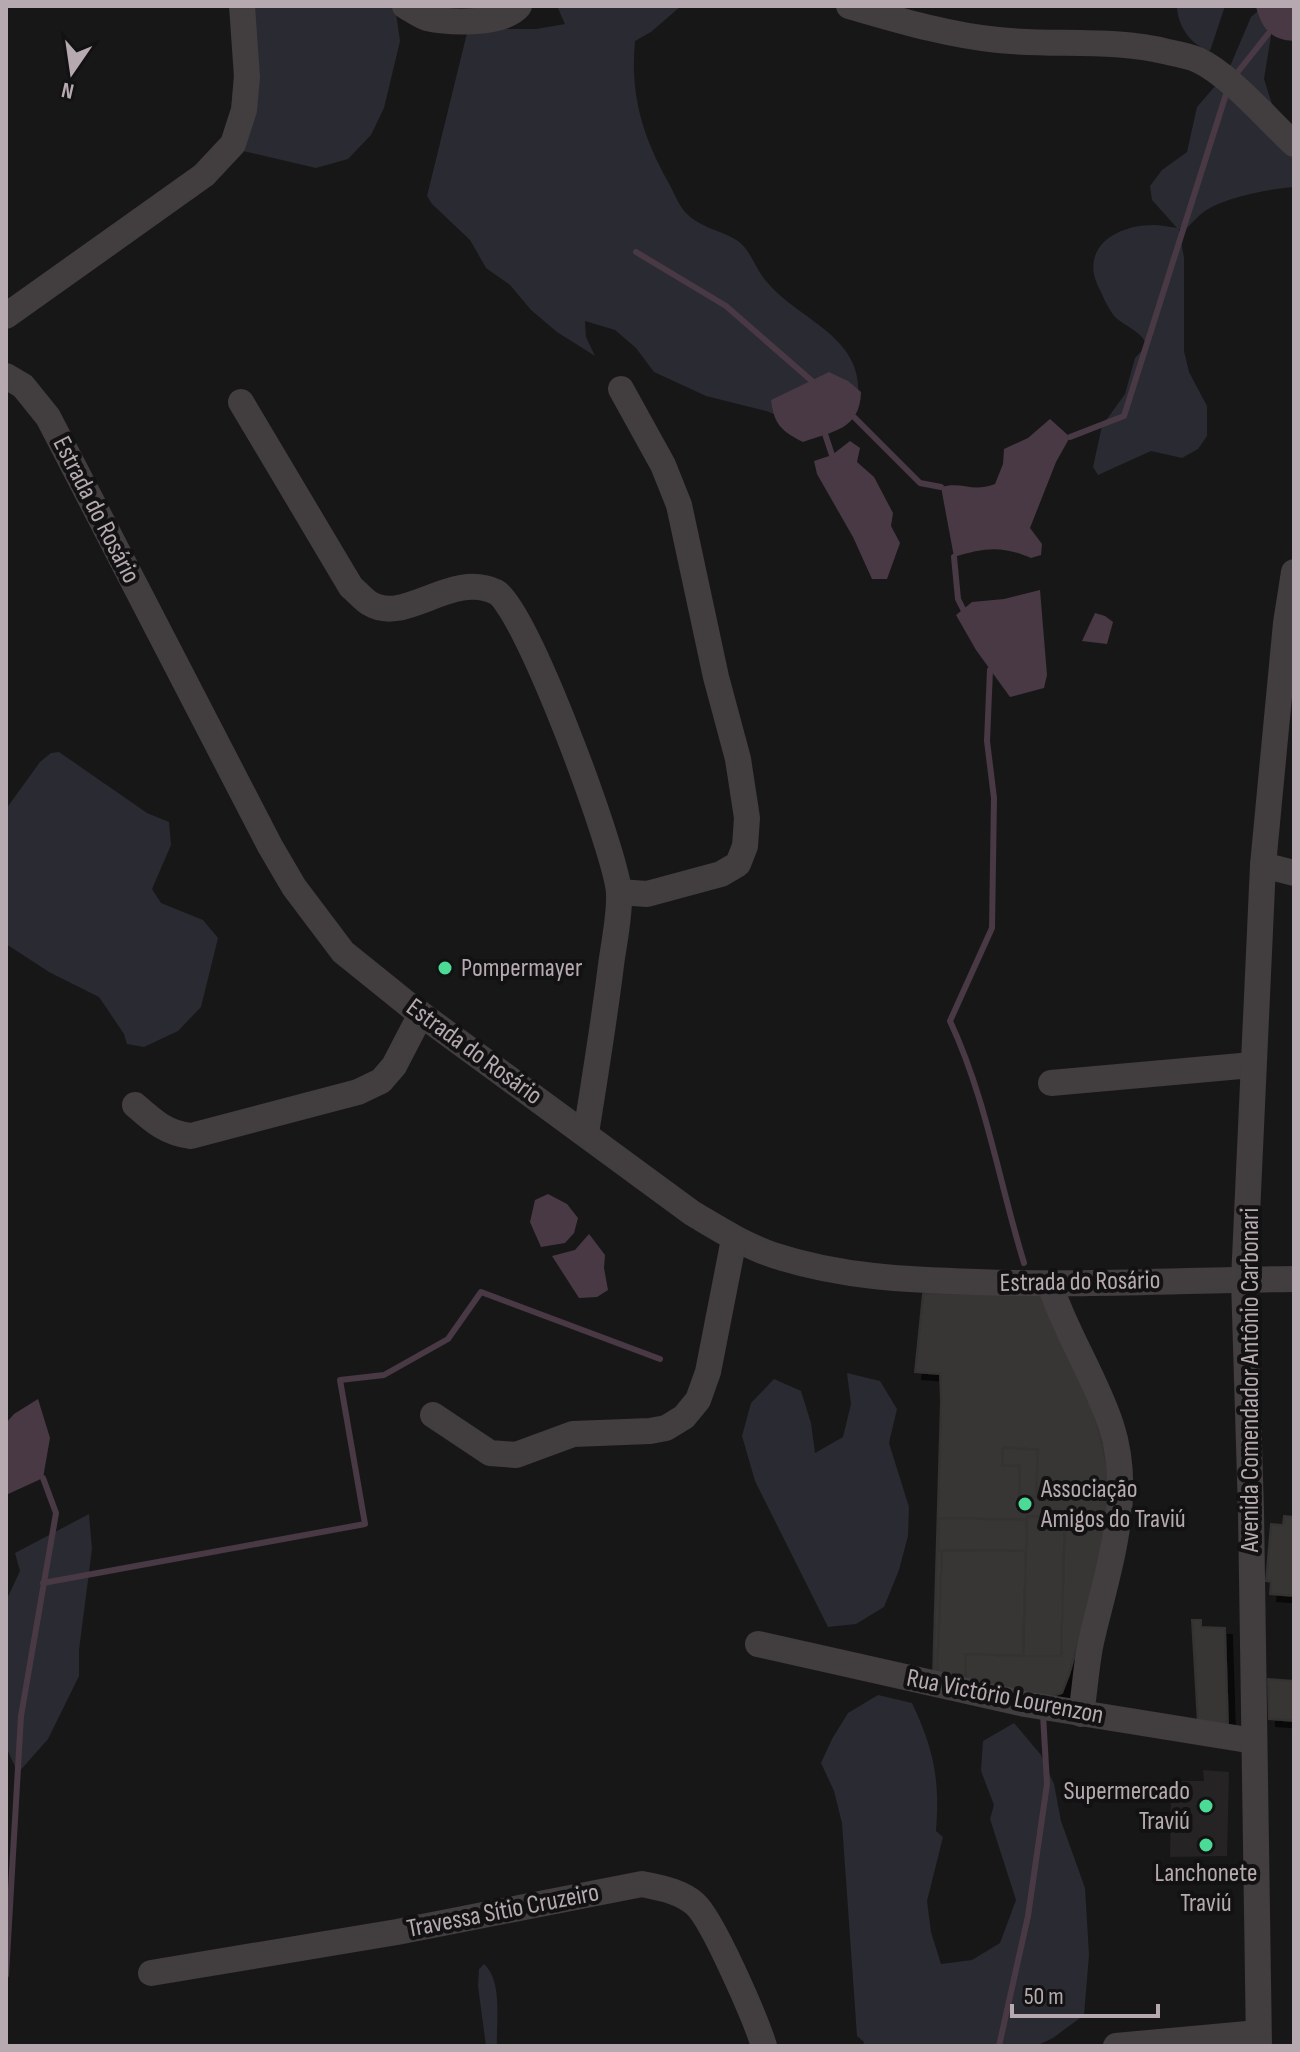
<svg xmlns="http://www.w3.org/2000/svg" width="1300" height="2052" viewBox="0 0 1300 2052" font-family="'Sofia Sans Condensed',sans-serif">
<defs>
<filter id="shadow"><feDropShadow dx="7" dy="7" stdDeviation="0" flood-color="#0009"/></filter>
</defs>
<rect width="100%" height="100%" fill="#181717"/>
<path fill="#252323" d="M1203 1770 1229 1772 1227 1856 1170 1857 1171 1781H1204Z"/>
<g fill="#292a32">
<path d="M239 6H395L400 41 384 108 371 135 348 159 316 168 243 151 229 139Z"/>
<path d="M557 6H681L651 32 635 41C630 94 642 134 667 180 673 190 678 204 685 212 700 228 721 230 738 241 750 249 756 270 766 281 801 323 869 337 857 405L795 422 766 411 706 396 654 372 636 348 615 330 585 321 586 337 595 356 557 332 531 310 510 285 486 268 470 240 432 204 427 196 468 29H536L565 24Z"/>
<path d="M1177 6H1225L1210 51C1191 46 1177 25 1177 6Z"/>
<path d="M1259 10 1271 36 1264 79 1282 135 1294 145V187C1269 189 1226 197 1205 211 1198 216 1192 223 1186 229H1179L1184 258V351L1189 372 1207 406V436L1198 449 1182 458 1151 451 1098 475 1093 467 1102 426 1125 394 1135 358 1147 345C1141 331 1126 327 1115 317 1109 310 1104 299 1100 290 1078 250 1114 225 1153 225 1161 225 1169 227 1177 228L1152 200 1150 186 1162 170 1187 152 1197 107 1228 71 1251 17Z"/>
<path d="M59 752 147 813 169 822 171 845 152 889 161 903 203 920 218 938 201 1007 178 1031 144 1047 127 1044 124 1034 99 997 49 972 6 944V809L40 762 51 753Z"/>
<path d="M847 1373 880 1381 897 1409 889 1443 909 1507 908 1536 899 1570 884 1607 856 1624 828 1627 755 1481 742 1436 751 1403 774 1379 801 1391 811 1423 815 1453 843 1437 851 1404Z"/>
<path d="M89 1514 92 1549 79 1650V1676L48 1739 18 1773 6 1747V1601L20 1571 15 1553Z"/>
<path d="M878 1695 912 1703C934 1750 940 1779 936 1831L943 1837 927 1901 931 1932 941 1964 972 1960 1000 1943 1016 1900 990 1819 994 1805 981 1771 983 1741 1014 1723 1041 1755 1054 1784 1061 1821 1085 1888 1089 1955 1084 2015 1053 2038 1036 2046H863L864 2042 857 2036 842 1823 834 1791 821 1763 832 1739 848 1713Z"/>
<path d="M484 1964C503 1981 496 2022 497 2046H486L478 1986 479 1969Z"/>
</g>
<g fill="#483944">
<path d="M1294 6V41C1270 40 1262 28 1256 7Z"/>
<path d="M829 372 848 381 861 392C860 430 833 431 803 442 781 431 774 424 771 400Z"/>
<path d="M1050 419 1070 437 1056 462 1030 528 1042 544 1041 555 1031 558C1001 545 984 548 954 557L941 487C963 481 971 493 995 484L1003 464 1004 449 1028 438Z"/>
<path d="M850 441 860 448 857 462 874 477 893 513 891 526 900 543 887 579H872L853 537 817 474 814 461 832 455Z"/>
<path d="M1040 590 1047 675 1044 688 1010 697 976 650 956 615 972 602 1004 599Z"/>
<path d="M1095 613 1105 616 1113 622 1107 644 1082 641Z"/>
<path d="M548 1194 567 1204 578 1218 574 1233 565 1243 541 1247 530 1222 535 1200Z"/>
<path d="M589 1234 605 1255 604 1268 608 1290 597 1297 579 1298 552 1256 575 1250Z"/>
<path d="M38 1399 50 1438 43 1478 6 1495V1423L14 1414Z"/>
</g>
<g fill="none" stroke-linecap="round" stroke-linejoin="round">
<g stroke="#483944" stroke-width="6">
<path d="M1233 78 1268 34"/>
<path d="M636 252 726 306 812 381"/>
<path d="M855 418 920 483 941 487"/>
<path d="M825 434 832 455"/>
<path d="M1070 437 1124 416 1228 88"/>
<path d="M954 557 958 599 963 609"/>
<path d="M990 670 987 741 994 798 992 928 950 1021C986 1098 999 1182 1024 1263"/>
<path d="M43 1583 365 1524 340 1380 384 1375 448 1339 481 1292 660 1359"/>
<path d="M6 1975 21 1716 56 1513 43 1478"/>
<path d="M999 2046 1028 1916 1047 1784 1043 1714"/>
</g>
</g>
<g fill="#373435" stroke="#343131" stroke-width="2" filter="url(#shadow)">
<path d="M923 1294H1040L1090 1394 1110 1477V1537L1069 1675 1062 1693 1050 1697 933 1675 941 1401 940 1374 915 1372Z"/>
<path d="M1003 1447 1038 1450 1036 1497 1019 1496 1020 1466 1002 1465Z"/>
<path d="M1027 1516 1065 1517 1061 1656H1023Z"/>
<path d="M1284 1516 1294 1517V1596L1270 1594 1271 1582 1266 1581 1271 1524 1283 1525Z"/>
<path d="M939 1518 1027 1520 1026 1551 938 1550Z"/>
<path d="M942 1550 1026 1551 1023 1656 965 1654 966 1680 937 1674Z"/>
<path d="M1192 1620H1201V1627L1225 1628 1228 1725 1198 1723Z"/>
<path d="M1268 1679 1294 1681V1721L1269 1719Z"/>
</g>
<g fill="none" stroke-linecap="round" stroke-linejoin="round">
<g stroke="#423d3e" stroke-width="26">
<path d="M405 6C412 10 420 16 427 18 450 23 504 25 519 6"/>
<path d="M849 6C898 20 947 35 998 40 1054 46 1112 38 1168 52 1178 54 1189 56 1198 60 1230 75 1267 119 1294 144"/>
<path d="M6 316 204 175 233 144 244 110 247 77 242 6"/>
<path d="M6 376 23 386 48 417 270 846 294 887 343 952 410 1006 692 1213C719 1229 744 1245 773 1255 840 1277 907 1280 977 1282 1083 1286 1188 1280 1294 1279"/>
<path d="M241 402 351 587C357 592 363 599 369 603 405 626 451 570 496 592 525 606 617 854 619 893 620 916 614 942 611 965 604 1022 595 1077 586 1133"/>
<path d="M1263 865 1294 873"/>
<path d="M619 892 647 894 721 874 738 864 745 846 747 818 738 759 716 677 679 505 663 465 621 389"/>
<path d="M1051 1083 1252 1065"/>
<path d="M135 1105C153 1121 166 1133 191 1136L358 1092 381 1081 394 1066 421 1014"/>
<path d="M1050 1285C1066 1333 1095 1377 1111 1425 1135 1497 1107 1572 1091 1642 1086 1665 1085 1690 1081 1714"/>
<path d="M433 1415 490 1453 516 1455 573 1434 650 1431 666 1428 684 1417 698 1400 708 1372 734 1239"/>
<path d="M758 1644 1025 1704 1254 1741"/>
<path d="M151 1973 397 1932 642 1884C661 1888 680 1891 695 1904 713 1920 756 2020 764 2046"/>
<path d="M1116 2046 1258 2033"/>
<path d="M1259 2046 1251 1511 1244 1280 1263 865 1286 623 1294 572"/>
</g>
</g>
<g fill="#4cdb97" stroke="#131212" stroke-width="3">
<circle cx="445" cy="968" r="8"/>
<circle cx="1025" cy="1504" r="8"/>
<circle cx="1206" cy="1806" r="8"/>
<circle cx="1206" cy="1845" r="8"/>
</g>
<g text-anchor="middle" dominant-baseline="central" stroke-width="8" stroke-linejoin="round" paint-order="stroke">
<g font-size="26" fill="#b6aab0" stroke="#131212">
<text transform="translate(96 510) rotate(63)">Estrada do Rosário</text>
<text transform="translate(474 1052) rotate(36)">Estrada do Rosário</text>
<text transform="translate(1080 1282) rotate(-1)">Estrada do Rosário</text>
<text transform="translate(1250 1380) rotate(-90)">Avenida Comendador Antônio Carbonari</text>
<text transform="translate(1005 1697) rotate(11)">Rua Victório Lourenzon</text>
<text transform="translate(503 1911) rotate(-11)">Travessa Sítio Cruzeiro</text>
</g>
<g font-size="26" fill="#b6aab0" stroke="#131212" text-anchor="start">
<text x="461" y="968">Pompermayer</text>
<text x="1041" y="1489">Associação<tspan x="1041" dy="30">Amigos do Traviú</tspan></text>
<text x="1190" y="1791" text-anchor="end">Supermercado<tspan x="1190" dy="30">Traviú</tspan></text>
<text x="1206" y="1873" text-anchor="middle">Lanchonete<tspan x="1206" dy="30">Traviú</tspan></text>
</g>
</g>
<rect width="1300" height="2052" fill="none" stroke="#b6aab0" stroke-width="16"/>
<g transform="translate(72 72) rotate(193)" stroke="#131212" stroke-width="6" paint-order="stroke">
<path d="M0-6L14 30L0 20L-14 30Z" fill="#b6aab0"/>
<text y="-12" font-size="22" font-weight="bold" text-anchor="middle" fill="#b6aab0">N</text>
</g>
<path d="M1012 2004v12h146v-12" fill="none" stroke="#b6aab0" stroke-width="4"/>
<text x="1024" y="2004" font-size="24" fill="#b6aab0" stroke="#131212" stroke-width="6" paint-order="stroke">50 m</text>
</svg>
